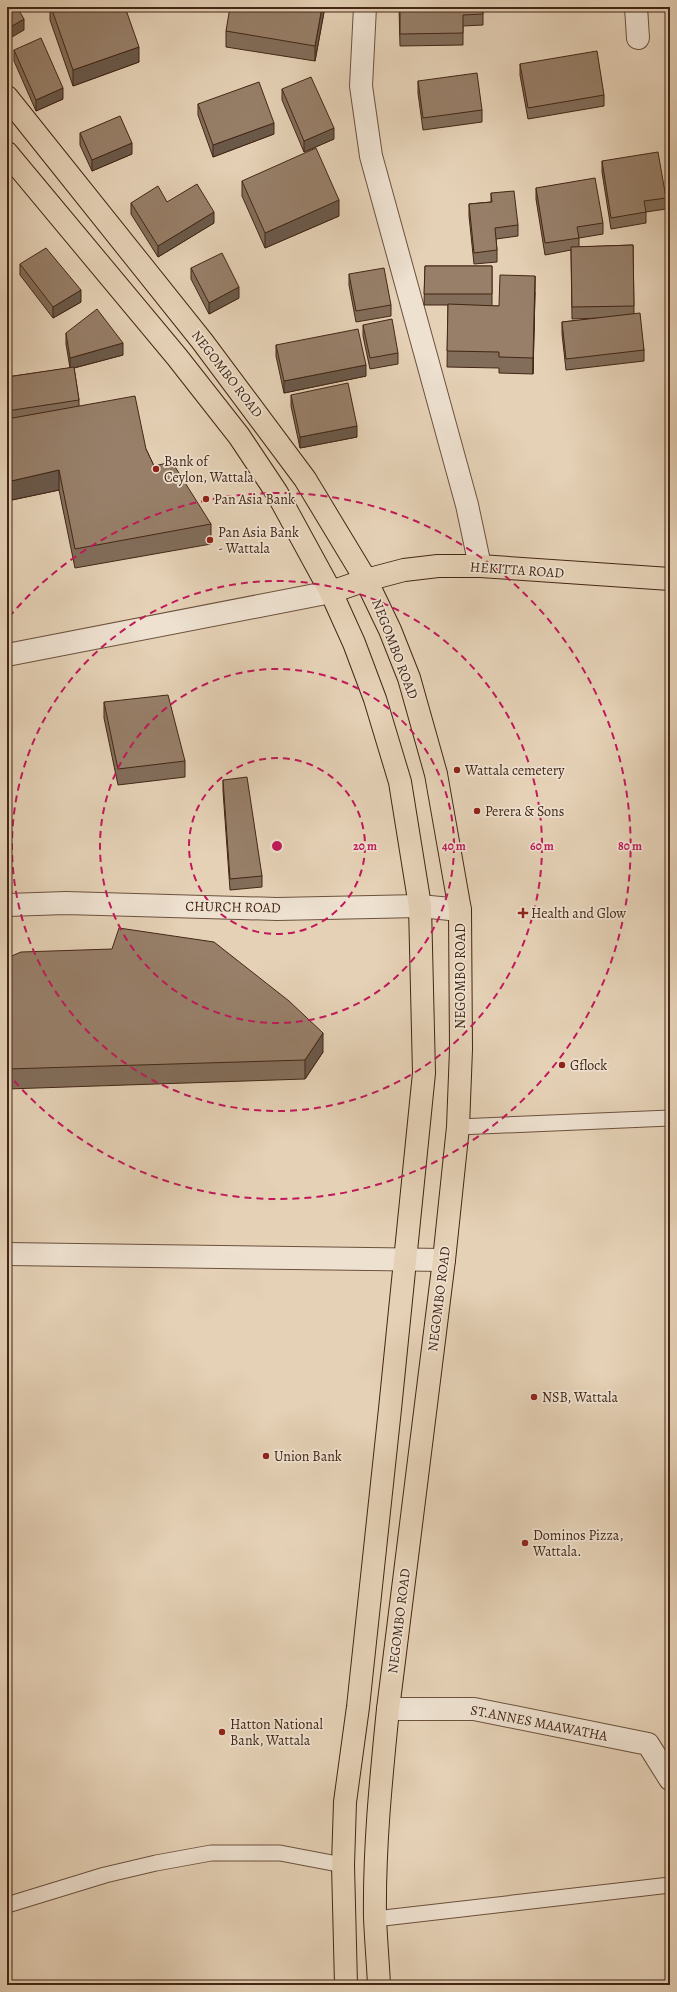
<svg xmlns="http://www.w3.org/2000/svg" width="677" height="1992" viewBox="0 0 677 1992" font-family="Alegreya,serif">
<rect width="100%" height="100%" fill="#e5d1b6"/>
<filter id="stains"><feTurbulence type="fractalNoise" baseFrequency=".005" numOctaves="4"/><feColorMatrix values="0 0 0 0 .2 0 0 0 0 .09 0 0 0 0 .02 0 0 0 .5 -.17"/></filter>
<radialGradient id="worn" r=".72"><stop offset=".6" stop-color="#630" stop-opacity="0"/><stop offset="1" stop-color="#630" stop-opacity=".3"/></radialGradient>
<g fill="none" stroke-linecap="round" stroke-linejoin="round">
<defs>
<g id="service">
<path d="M458 1127 670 1118"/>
<path d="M7 1905 105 1875 156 1863 211 1853H280L343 1865"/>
<path d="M375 1919 670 1885"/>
</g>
<g id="minor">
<path d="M365 7 361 86 371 156 467 505 480 566"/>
<path d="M636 7 638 38"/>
<path d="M7 655 331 592"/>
<path d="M7 905 66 903 277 909 420 906 460 910"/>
<path d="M7 1254 444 1260"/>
<path d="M388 1709H474L648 1744 670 1779"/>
</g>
<path id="primary" d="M331 592 366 580 404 570 438 566H480L670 579"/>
<g id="trunk">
<path d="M7 97 202 341 305 479 366 580 390 630 409 678 436 774 460 910 461 1049 458 1127 444 1260 388 1709C381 1779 374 1848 375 1918 376 1941 378 1963 379 1985"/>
<path d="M7 153 177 357 239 436 277 493 331 592 354 643 375 699 400 782 420 906 424 1073 390 1409 358 1707 345 1802 343 1865 346 1985"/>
</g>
</defs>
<use href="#service" stroke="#6c513d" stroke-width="17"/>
<use href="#minor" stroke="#6c513d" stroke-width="24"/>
<use href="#primary" stroke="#432615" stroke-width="24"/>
<use href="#trunk" stroke="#432615" stroke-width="24"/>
<use href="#service" stroke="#eee1d0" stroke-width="15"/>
<use href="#minor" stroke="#eee1d0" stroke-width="22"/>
<use href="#primary" stroke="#e5d1b6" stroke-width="22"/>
<use href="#trunk" stroke="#e5d1b6" stroke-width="22"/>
</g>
<g fill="#826d5a" stroke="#432615">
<path d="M50 7H125L139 62 73 86 50 20Z"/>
<path d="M324 7V12L315 61 226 47V31Z"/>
<path d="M399 7H483V25L463 26V45L400 46Z"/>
<path d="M14 50 63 99 36 111 14 61Z"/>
<path d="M520 64 604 95V106L528 119 520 75Z"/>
<path d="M418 81 482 110V122L423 130 418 93Z"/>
<path d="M282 89 334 139 304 152 282 100Z"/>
<path d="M198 104 274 134 213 157 198 115Z"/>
<path d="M80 133 132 154 92 171 80 145Z"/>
<path d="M602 161 666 198V209L646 212V223L611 229 602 172Z"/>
<path d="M242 181 339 216 265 248 242 196Z"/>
<path d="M536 188 603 223V234L579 238V247L633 245 634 314 644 350V361L566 370 562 334V322L602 318 572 319 571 250 545 255 536 199Z"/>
<path d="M491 193 518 225V236L496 239 497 250V262L474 264 469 216V204L491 202Z"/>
<path d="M167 202 214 223 158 257 131 214V203Z"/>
<path d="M20 264 81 302 53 318 20 275Z"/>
<path d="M425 266H492V306H499L535 292 533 374 499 373V368L447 367 448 305H424Z"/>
<path d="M191 268 239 298 209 314 191 279Z"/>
<path d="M349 274 391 305V316L356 322 349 285Z"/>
<path d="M363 325 398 353V364L370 369 363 336Z"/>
<path d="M66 333 123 355 74 368 79 400V406L146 449 154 466 211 524V544L75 568 59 490 7 501V377L70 368 66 344Z"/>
<path d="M276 345 366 376 284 393 276 356Z"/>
<path d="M291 395 357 437 300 448 291 406Z"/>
<path d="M104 702 185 761V777L118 785 104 718Z"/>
<path d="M223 780 262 876V887L230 890 223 791Z"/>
<path d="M7 958 323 1052 305 1079 7 1089Z"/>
</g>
<g fill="#6a594a" stroke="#432615">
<path d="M322 7H324V12L315 61V46Z"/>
<path d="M24 19V30L7 40V29Z"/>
<path d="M139 47V62L73 86V70Z"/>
<path d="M63 88V99L36 111V100Z"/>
<path d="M274 123V134L213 157V145Z"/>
<path d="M334 128V139L304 152V141Z"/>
<path d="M132 143V154L92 171V160Z"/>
<path d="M339 200V216L265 248V233Z"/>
<path d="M214 212V223L158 257V246Z"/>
<path d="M535 276V292L533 374V358Z"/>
<path d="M239 287V298L209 314V303Z"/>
<path d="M81 290V302L53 318V307Z"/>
<path d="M123 343V355L70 369V358Z"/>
<path d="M366 365V376L284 393V381Z"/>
<path d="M357 426V437L300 448V437Z"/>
<path d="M59 470V490L7 501V482Z"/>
<path d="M323 1033V1052L305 1079V1060Z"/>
</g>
<g fill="#977f69" stroke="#432615">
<path d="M7 7H17L24 19 7 29Z"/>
<path d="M51 7H125L139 47 73 70Z"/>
<path d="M230 7H322L315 46 226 31Z"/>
<path d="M400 7H483V14L463 15V33L400 34Z"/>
<path d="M41 38 63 88 36 100 14 50Z"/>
<path d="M597 51 604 95 528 108 520 64Z"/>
<path d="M477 73 482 110 423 118 418 81Z"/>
<path d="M311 77 334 128 304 141 282 89Z"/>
<path d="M259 82 274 123 213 145 198 104Z"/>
<path d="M120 116 132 143 92 160 80 133Z"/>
<path d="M316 148 339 200 265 233 242 181Z"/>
<path d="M658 152 666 198 644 201 646 212 611 218 602 161Z"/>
<path d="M595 178 603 223 577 227 579 238 545 243 536 188Z"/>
<path d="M197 184 214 212 158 246 131 203 158 186 167 202Z"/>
<path d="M514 191 518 225 495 228 497 250 474 253 469 204 492 202 491 193Z"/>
<path d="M633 245 634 306 572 307 571 247Z"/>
<path d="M46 248 81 290 53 307 20 264Z"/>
<path d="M222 253 239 287 209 303 191 268Z"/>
<path d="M425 266H492V294H424Z"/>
<path d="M384 268 391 305 356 311 349 274Z"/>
<path d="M500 275 535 276 533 358 499 357V352L447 351 448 304 499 306Z"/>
<path d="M97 309 123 343 70 358 66 333Z"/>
<path d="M640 313 644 350 566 359 562 322Z"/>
<path d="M392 319 398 353 370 358 363 325Z"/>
<path d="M358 329 366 365 284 381 276 345Z"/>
<path d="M74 367 79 400 7 411V377Z"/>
<path d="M348 383 357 426 300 437 291 395Z"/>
<path d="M135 396 146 449 154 466 172 462 211 524 75 549 59 470 7 482V419Z"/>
<path d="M168 695 185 761 118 769 104 702Z"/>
<path d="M247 777 262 876 230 879 223 780Z"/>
<path d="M119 928 214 942 289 1001 323 1033 305 1060 7 1069V958L21 952 112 949Z"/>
</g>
<g fill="none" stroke="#c2185b" stroke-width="2" stroke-dasharray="7 5">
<circle cx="277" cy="846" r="88"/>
<circle cx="277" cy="846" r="177"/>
<circle cx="277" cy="846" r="265"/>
<path d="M9 617A353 353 0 1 1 9 1075"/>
</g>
<g fill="#8f2418" stroke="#eee1d0" stroke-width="1.5">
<circle cx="156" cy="469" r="4"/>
<circle cx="206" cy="499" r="4"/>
<circle cx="210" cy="540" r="4"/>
<circle cx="457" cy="770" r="4"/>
<circle cx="477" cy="811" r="4"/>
<path d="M521 907h4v4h4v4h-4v4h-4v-4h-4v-4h4z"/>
<circle cx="562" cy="1065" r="4"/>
<circle cx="534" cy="1397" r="4"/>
<circle cx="266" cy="1456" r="4"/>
<circle cx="525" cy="1543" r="4"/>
<circle cx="222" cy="1732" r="4"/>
</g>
<g text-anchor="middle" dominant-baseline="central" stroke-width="3.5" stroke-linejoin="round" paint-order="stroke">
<g font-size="14" fill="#432615" stroke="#eee1d0">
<text transform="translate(227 374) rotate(52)">NEGOMBO ROAD</text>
<text transform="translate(517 570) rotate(4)">HEKITTA ROAD</text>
<text transform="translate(395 649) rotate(69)">NEGOMBO ROAD</text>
<text transform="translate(233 907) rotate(1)">CHURCH ROAD</text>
<text transform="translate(460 976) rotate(-90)">NEGOMBO ROAD</text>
<text transform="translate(439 1299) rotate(-83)">NEGOMBO ROAD</text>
<text transform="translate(399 1621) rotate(-83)">NEGOMBO ROAD</text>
<text transform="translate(539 1723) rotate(11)">ST.ANNES MAAWATHA</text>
</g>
<g font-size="14" fill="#432615" stroke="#eee1d0" text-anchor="start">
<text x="164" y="461">Bank of<tspan x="164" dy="16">Ceylon, Wattala</tspan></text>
<text x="214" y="499">Pan Asia Bank</text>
<text x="218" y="532">Pan Asia Bank<tspan x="218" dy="16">- Wattala</tspan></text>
<text x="465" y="770">Wattala cemetery</text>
<text x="485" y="811">Perera &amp; Sons</text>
<text x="531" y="913">Health and Glow</text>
<text x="570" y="1065">Gflock</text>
<text x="542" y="1397">NSB, Wattala</text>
<text x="274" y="1456">Union Bank</text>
<text x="533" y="1535">Dominos Pizza,<tspan x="533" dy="16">Wattala.</tspan></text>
<text x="230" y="1724">Hatton National<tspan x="230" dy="16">Bank, Wattala</tspan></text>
</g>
</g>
<circle cx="277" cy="846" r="6" fill="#c2185b" stroke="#eee1d0" stroke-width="2"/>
<g font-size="12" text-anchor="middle" font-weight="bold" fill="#c2185b" stroke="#eee1d0" stroke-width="3.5" stroke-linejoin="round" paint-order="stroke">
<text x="365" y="850">20 m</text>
<text x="454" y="850">40 m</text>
<text x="542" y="850">60 m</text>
<text x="630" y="850">80 m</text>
</g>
<rect width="677" height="1992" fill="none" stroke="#e5d1b6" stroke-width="24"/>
<rect x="8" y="8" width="661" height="1976" fill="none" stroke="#432615" stroke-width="2"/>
<rect x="12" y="12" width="653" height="1968" fill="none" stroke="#432615"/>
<rect width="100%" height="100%" filter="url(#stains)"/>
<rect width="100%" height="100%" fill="url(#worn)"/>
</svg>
